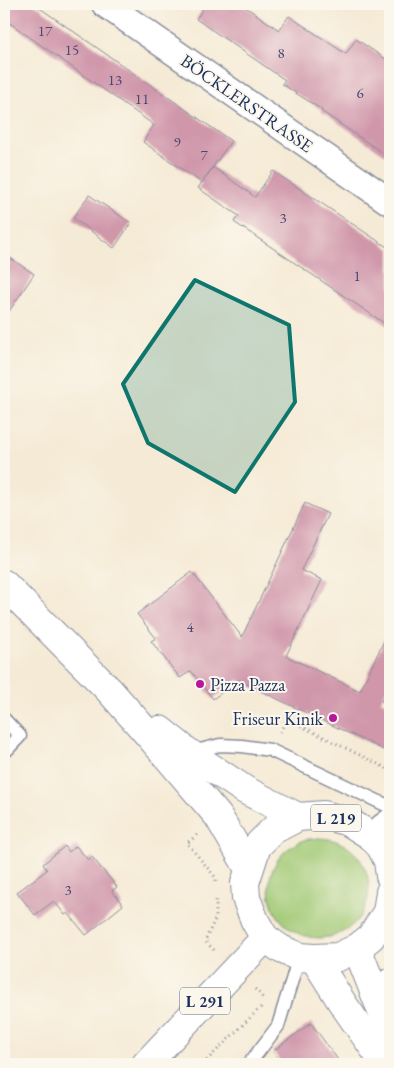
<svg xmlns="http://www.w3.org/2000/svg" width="394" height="1068" viewBox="0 0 394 1068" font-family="'EB Garamond',serif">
<rect width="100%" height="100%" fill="#fbf7ec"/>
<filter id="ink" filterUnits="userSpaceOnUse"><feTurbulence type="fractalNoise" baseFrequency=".02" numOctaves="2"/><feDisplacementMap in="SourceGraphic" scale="10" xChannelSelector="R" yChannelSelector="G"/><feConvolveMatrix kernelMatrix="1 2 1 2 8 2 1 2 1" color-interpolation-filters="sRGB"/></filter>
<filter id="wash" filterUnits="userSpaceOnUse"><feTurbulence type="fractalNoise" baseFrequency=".0096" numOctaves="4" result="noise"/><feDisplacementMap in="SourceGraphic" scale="20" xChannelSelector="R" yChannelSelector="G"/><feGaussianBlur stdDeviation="1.12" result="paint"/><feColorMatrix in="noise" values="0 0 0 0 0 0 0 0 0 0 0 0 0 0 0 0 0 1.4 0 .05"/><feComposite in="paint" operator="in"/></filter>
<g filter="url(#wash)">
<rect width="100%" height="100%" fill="#f5ead5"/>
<circle fill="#a1c974" stroke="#5e7c69" cx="319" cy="888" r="50"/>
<g id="blocks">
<g fill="#d097ab">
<path d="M4 4H34L231 141 202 183 143 142 154 125 4 19Z"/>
<path d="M206 4H241L279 30 289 16 346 54 356 39 390 62V158L321 111 322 110 282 84 285 80 196 19Z"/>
<path d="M213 167 255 197 273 171 390 249V327L234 222 239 216 198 188Z"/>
<path d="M89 195 131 223 114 248 73 218Z"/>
<path d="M4 254 34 274 4 319Z"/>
<path d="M305 503 328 514 301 570 322 580 286 656 360 691 390 628V680L381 701 390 705V753L238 680 213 699 191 671 180 678 151 641 156 638 137 614 192 572 242 637Z"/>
<path d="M65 846 69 852 76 846 88 860 92 857 117 887 112 891 123 905 86 935 68 913 65 915 54 901 35 915 17 892 47 870 43 864Z"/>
<path d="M311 1023 341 1064H282L273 1051Z"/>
</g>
</g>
</g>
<g filter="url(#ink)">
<use href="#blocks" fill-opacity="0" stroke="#888c9a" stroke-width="1"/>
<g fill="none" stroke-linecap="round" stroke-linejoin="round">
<defs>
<g id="lane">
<path d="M4 719 20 736 4 753"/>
<path d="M192 752 220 745 242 746 270 750 390 807"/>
<path d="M249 1064 278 1026 299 957"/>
</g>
<g id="street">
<path d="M105 4 390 202"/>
<path d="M371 836 390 822"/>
</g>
<g id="secondary">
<path d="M4 584 109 690 147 733 218 816 249 869"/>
<path d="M160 730 189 753 245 790 298 817"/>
<path d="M357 948 388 1027"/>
<path d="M314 958 343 1004 385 1064"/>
</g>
<g id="primary">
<path d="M390 876 388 861 381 847 371 836 349 822 324 815 298 817 273 830 257 846 245 883 246 898 255 921 265 938 281 949 299 957 314 958 338 957 357 948 371 937 387 912 390 892"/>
<path d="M390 983 388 986 390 1025"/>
<path d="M146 1064 265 938"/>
</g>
</defs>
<use href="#lane" stroke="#888c9a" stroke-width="15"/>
<use href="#street" stroke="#888c9a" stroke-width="29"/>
<use href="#secondary" stroke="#888c9a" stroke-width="30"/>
<use href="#primary" stroke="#888c9a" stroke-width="30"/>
<g stroke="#888c9a" stroke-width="3" stroke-dasharray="1 4" stroke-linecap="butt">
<path d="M280 732 287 719 390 770"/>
<path d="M197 835 187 843 216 878V881"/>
<path d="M214 950 205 941 216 917V900"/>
<path d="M255 989 264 999"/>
<path d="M203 1064 261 1007"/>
</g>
<use href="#lane" stroke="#fff" stroke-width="12"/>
<use href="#street" stroke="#fff" stroke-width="26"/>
<use href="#secondary" stroke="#fff" stroke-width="28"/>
<use href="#primary" stroke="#fff" stroke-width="28"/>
</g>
</g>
<path fill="#0f766e" fill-opacity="0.2" stroke="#0f766e" stroke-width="4" stroke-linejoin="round" d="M195 280 289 325 295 402 235 492 148 443 123 384Z"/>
<g fill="#b5179e" stroke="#fbf7ec" stroke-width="2">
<circle cx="200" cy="684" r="5"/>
<circle cx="333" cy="718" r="5"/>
</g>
<g text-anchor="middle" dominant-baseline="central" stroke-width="4" stroke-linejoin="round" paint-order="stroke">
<g font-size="15" fill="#484971">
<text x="45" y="30">17</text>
<text x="72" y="49">15</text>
<text x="281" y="52">8</text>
<text x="115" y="79">13</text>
<text x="360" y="92">6</text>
<text x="142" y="98">11</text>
<text x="177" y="141">9</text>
<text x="204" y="154">7</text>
<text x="283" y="217">3</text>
<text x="357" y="275">1</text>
<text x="190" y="626">4</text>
<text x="68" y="889">3</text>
</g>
<g fill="#fbf7ec" stroke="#5e6b89" stroke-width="1">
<rect x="311" y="804.5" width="50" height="27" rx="4"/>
<rect x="180" y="987.5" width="50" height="27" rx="4"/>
</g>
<g font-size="16" font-weight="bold" fill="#1b2f5e">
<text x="336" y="818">L 219</text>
<text x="205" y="1001">L 291</text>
</g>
<g font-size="18" fill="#1b2f5e" stroke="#fbf7ec">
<text transform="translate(247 103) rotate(35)">BÖCKLERSTRASSE</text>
</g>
<g font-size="18" fill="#1b2f5e" stroke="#fbf7ec" text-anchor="start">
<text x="210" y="684">Pizza Pazza</text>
<text x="323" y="718" text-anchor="end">Friseur Kinik</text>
</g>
</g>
<rect width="394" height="1068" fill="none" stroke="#fbf7ec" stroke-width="20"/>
</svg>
